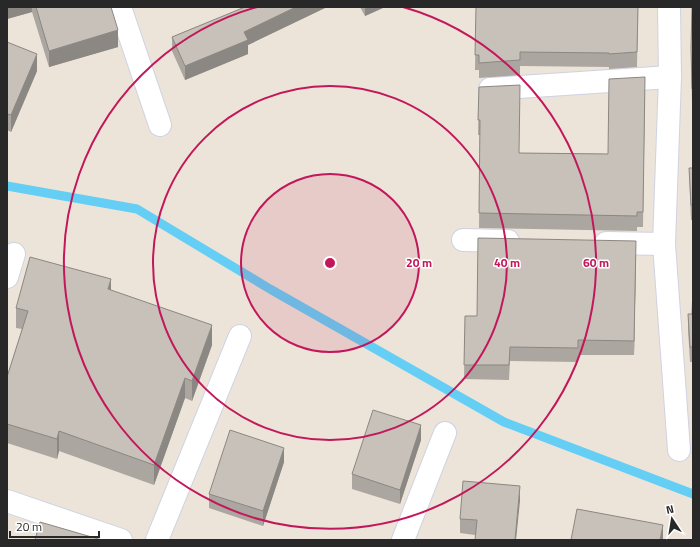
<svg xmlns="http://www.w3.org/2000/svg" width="700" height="547" viewBox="0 0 700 547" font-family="'Titillium Web',sans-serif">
<rect width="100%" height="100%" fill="#ece4d9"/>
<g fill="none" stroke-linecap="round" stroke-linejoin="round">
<path stroke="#64cef5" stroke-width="9" d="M7 186 137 209 270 289 504 422 693 494"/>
<defs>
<g id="minor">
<path d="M120 7 160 125"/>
<path d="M669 7 670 77 664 244 679 450"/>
<path d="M490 89 670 77"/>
<path d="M463 240 508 241"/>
<path d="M606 243 664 244"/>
<path d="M7 277 14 254"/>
<path d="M7 501 121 540"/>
<path d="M157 540 240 336"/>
<path d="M403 540 445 433"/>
</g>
</defs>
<use href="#minor" stroke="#ced2e3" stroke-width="24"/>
<use href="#minor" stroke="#fff" stroke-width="22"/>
</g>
<g fill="#aba69f">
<path d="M7 7H111L118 47 49 67 32 12 7 19Z"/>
<path d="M245 7H327L248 45V54L185 80 172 51V37Z"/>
<path d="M360 7H385L365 16Z"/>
<path d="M476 7H638L637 67 609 69V67L520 66V75L479 78V70H475Z"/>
<path d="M692 7H693V103H692L691 62Z"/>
<path d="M7 42 37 71 11 132 7 130Z"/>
<path d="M479 87 519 153 608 154 645 91 643 227H637V231L479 228 480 135H478Z"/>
<path d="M689 168H693V220H691Z"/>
<path d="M636 256 634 355H578V362L510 361 509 380 464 379 465 316H477Z"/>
<path d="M693 287V362H690L688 329V314H692Z"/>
<path d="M111 290 212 345 192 401 185 398 154 485 59 451 57 459 7 443V377L22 329 16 328V308Z"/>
<path d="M421 440 400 504 352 489V474Z"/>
<path d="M284 462 263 526 209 508V494Z"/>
<path d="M520 501 475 535 460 533V519Z"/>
</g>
<g fill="#8b8782">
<path d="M7 7H32V12L7 19Z"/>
<path d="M296 7H327L248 45V54L185 80V66L244 32Z"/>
<path d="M365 7H385L365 16Z"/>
<path d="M118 30V47L49 67V51Z"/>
<path d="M37 54V71L11 132V115Z"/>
<path d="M636 241V256L634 355V341Z"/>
<path d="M111 279V299L108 289Z"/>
<path d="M212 325V345L192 401V381Z"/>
<path d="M185 378V398L154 485V465Z"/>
<path d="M421 425V440L400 504V490Z"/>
<path d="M59 431V451L57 459V439Z"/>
<path d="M284 448V462L263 526V511Z"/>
<path d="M520 486V501L516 540H515Z"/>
<path d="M663 525V540H660Z"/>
</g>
<g fill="#c7c1b9" stroke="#8b8782">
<path d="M36 7H111L118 30 49 51Z"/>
<path d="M245 7H296L244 32 248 40 185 66 172 37Z"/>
<path d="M476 7H638L637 52 609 54V53L520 52V60L479 63V55H475Z"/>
<path d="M692 7H693V89H692L691 48Z"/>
<path d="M7 42 37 54 11 115 7 114Z"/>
<path d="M645 77 643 212H637V216L479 213 480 120H478L479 87 520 85 519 153 608 154 609 79Z"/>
<path d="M689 168H693V205H691Z"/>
<path d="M478 238 636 241 634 341 578 340V348L510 347 509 365H464L465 316H477Z"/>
<path d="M30 257 111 279 108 289 212 325 192 381 185 378 154 465 59 431 57 439 7 424V377L28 311 16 308Z"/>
<path d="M693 287V347H690L688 314H692Z"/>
<path d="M373 410 421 425 400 490 352 474Z"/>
<path d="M230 430 284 448 263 511 209 494Z"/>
<path d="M463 481 520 486 515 540H475L477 520 460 519Z"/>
<path d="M577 509 663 525 660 540H571Z"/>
<path d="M40 522 102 540H35Z"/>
</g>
<circle cx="330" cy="263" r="89" fill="#c2185b" fill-opacity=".12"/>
<g fill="none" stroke="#c2185b" stroke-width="2">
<circle cx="330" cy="263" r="89"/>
<circle cx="330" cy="263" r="177"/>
<path d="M403 7A266 266 0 1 1 257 7"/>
</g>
<circle cx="330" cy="263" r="6" fill="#c2185b" stroke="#fff" stroke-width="2"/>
<g font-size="12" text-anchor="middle" font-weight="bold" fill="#c2185b" stroke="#fff" stroke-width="3" stroke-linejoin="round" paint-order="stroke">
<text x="419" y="267">20 m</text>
<text x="507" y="267">40 m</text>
<text x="596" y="267">60 m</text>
</g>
<rect width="700" height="547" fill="none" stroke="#282828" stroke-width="16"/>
<g transform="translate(672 519) rotate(348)" stroke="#ffffff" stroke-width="3" paint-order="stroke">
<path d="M0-3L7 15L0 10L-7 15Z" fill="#282828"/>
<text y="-6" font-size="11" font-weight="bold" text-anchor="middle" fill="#282828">N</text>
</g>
<path d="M10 531v6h89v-6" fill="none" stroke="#282828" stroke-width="2"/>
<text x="16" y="531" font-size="12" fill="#282828" stroke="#ffffff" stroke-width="3" paint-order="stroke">20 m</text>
</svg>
